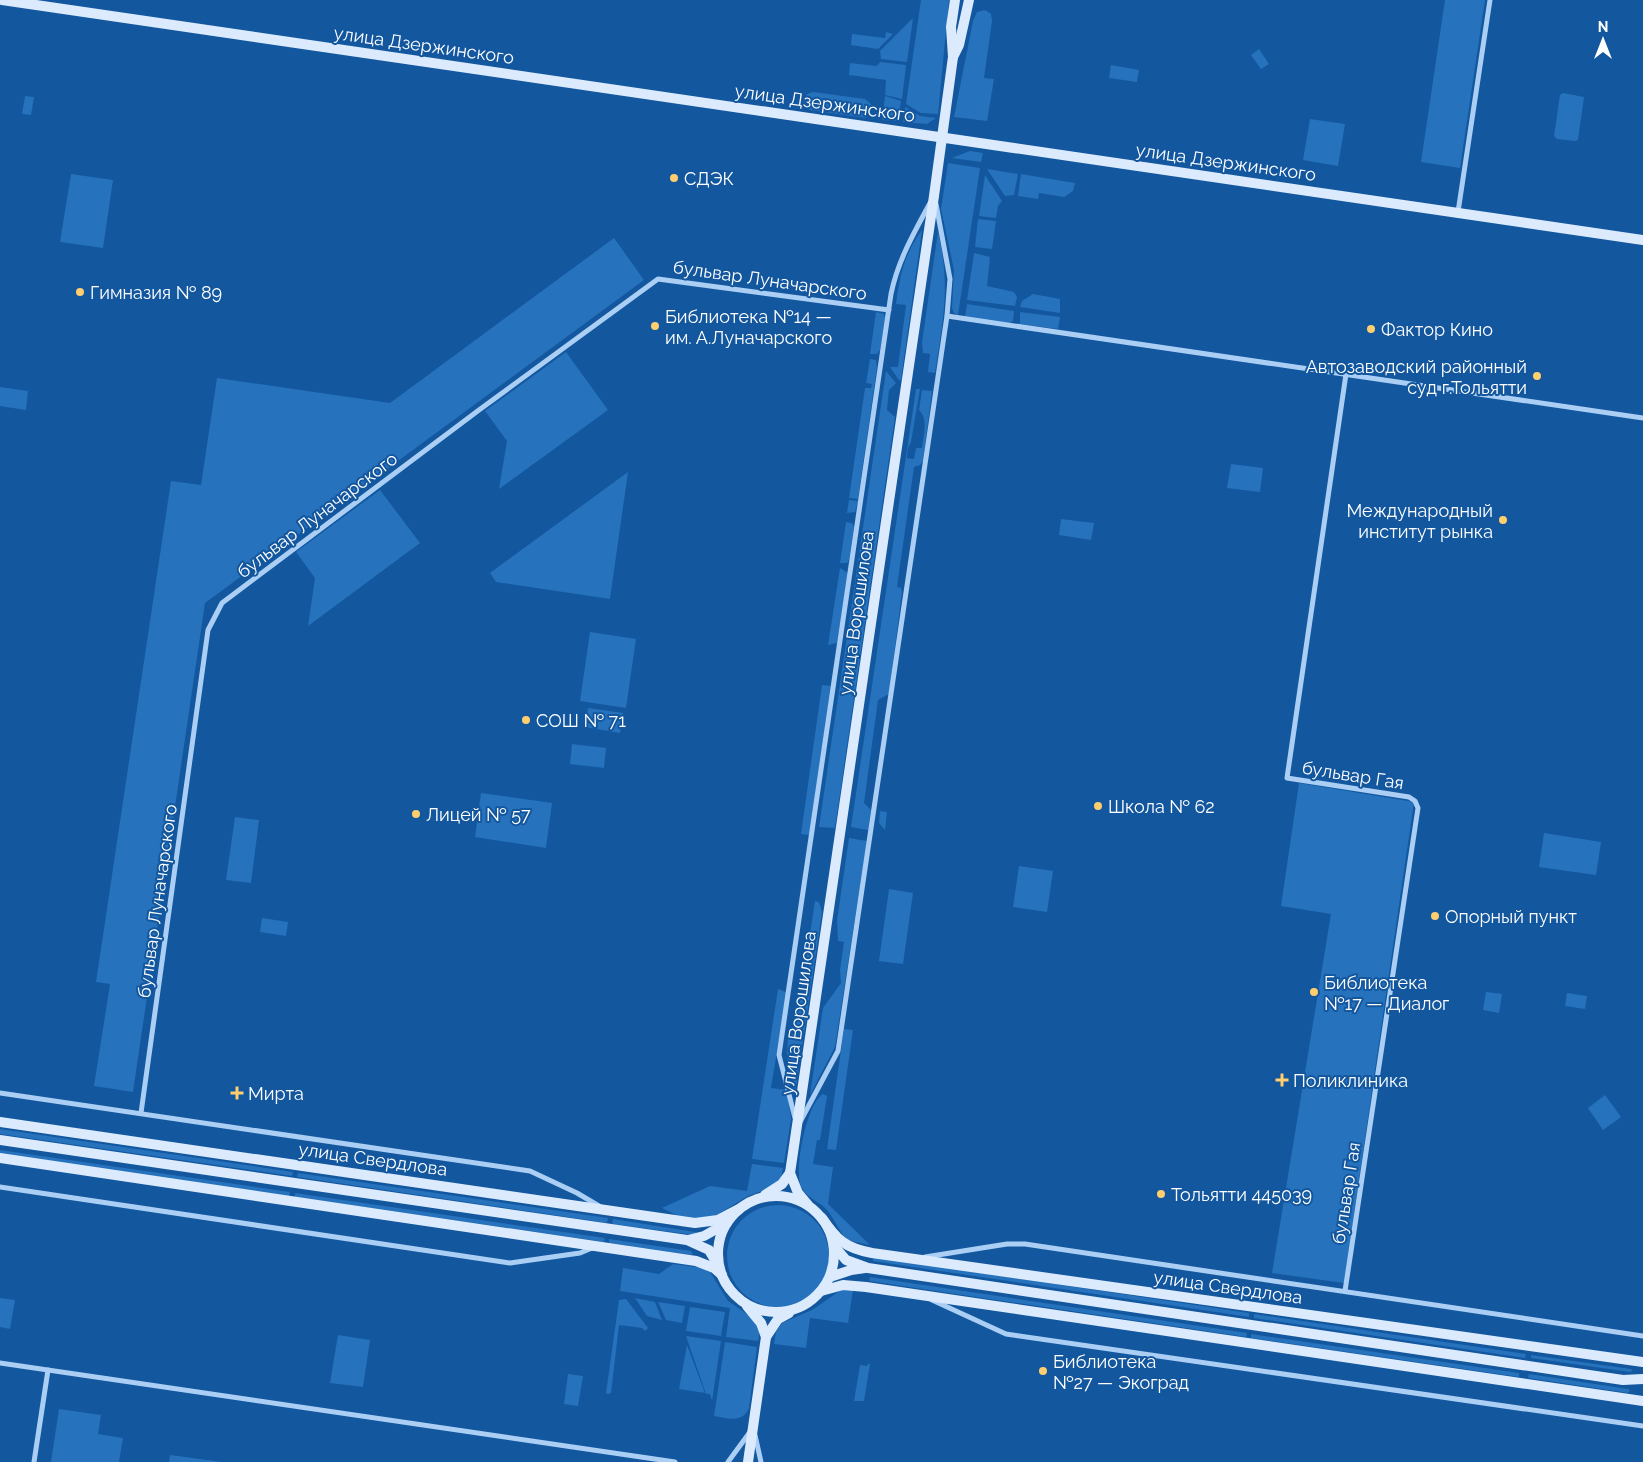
<svg xmlns="http://www.w3.org/2000/svg" width="1643" height="1462" viewBox="0 0 1643 1462" font-family="Raleway,sans-serif">
<rect width="100%" height="100%" fill="#13579f"/>
<g fill="#2672bd">
<path d="M921 0H949L938 114 921 113 906 104Z"/>
<path d="M1445 0H1485L1460 168 1421 162Z"/>
<path d="M985 10 991 14 992 21 984 78 994 79 987 121 954 117 973 21 977 12Z"/>
<path d="M913 18 907 62 881 59 880 51Z"/>
<path d="M886 32 893 34 878 49 851 45 852 34 885 38Z"/>
<path d="M1259 49 1269 64 1261 69 1251 55Z"/>
<path d="M880 62 906 65 902 99 885 95 886 80 849 75 850 63 877 66Z"/>
<path d="M1111 65 1139 70 1137 82 1109 78Z"/>
<path d="M813 92 865 99 871 104V111L866 118 810 110C802 107 803 100 807 94Z"/>
<path d="M1563 93 1584 97 1578 140 1575 141 1557 139 1554 136 1560 95Z"/>
<path d="M25 96 34 97 31 115 22 114Z"/>
<path d="M885 96 901 101 898 121 882 120Z"/>
<path d="M905 107 920 116 936 118 927 124 903 122Z"/>
<path d="M1310 119 1345 124 1338 166 1303 160Z"/>
<path d="M970 151 983 153 981 162 952 158Z"/>
<path d="M948 163 980 168 958 315 954 313 952 308 954 270 941 209Z"/>
<path d="M987 169 1018 174 1014 195 1005 196Z"/>
<path d="M71 174 113 180 103 248 60 242Z"/>
<path d="M1021 174 1075 183 1073 191 1064 197 1039 193 1038 199 1018 196Z"/>
<path d="M985 175 1002 201 998 206 996 218 979 216Z"/>
<path d="M978 219 996 221 992 249 975 247Z"/>
<path d="M922 230 901 380H899L890 367H898L906 305 896 304C900 274 904 255 922 230Z"/>
<path d="M938 232C951 286 943 320 935 373L928 372 930 354 923 353 922 342Z"/>
<path d="M614 238 644 280 205 603 133 1092 94 1086 110 984 96 982 171 481 201 485 217 378 390 403Z"/>
<path d="M974 253 990 257 987 286 1014 292 1017 297 1015 306 967 300Z"/>
<path d="M1033 294 1060 299V313L1020 307 1022 301Z"/>
<path d="M967 304 1014 311 1013 321 1009 323 965 317Z"/>
<path d="M876 312 884 314 885 318 880 350 877 354H870Z"/>
<path d="M1020 312 1060 317 1058 329 1020 324Z"/>
<path d="M566 352 608 410 499 489 507 441 485 411Z"/>
<path d="M870 359 876 360 877 367 858 499 849 498 865 388H871L872 384 866 383Z"/>
<path d="M886 371 896 383 889 390 887 410 895 417 835 828 819 827Z"/>
<path d="M0 387 28 391 26 410 0 406Z"/>
<path d="M916 389H920L911 442 908 448 907 458 914 459 916 448H922C923 436 929 420 919 410L922 390 932 391 923 461 920 465 914 467 897 587 901 588 902 592 889 694 878 700 864 803 871 810 868 830 851 827Z"/>
<path d="M1231 464 1263 468 1260 492 1227 488Z"/>
<path d="M628 472 610 599 496 582 490 573Z"/>
<path d="M380 490 420 543 308 626 315 578 296 552Z"/>
<path d="M849 500 858 501 855 512 847 513Z"/>
<path d="M1061 519 1094 523 1091 540 1059 535Z"/>
<path d="M846 522 852 523 854 527 849 560 847 563H840Z"/>
<path d="M840 568 848 573 837 643 828 645Z"/>
<path d="M590 632 636 639 626 708 580 701Z"/>
<path d="M822 685 831 686 809 835 801 834Z"/>
<path d="M588 708 623 713 620 733 585 727Z"/>
<path d="M572 744 606 748 604 768 570 764Z"/>
<path d="M1299 783 1414 802 1344 1283 1272 1273 1331 914 1281 906Z"/>
<path d="M481 793 552 803 546 848 475 837Z"/>
<path d="M880 811 887 812 885 830 879 823Z"/>
<path d="M235 817 259 820 251 883 226 880Z"/>
<path d="M1544 833 1601 842 1596 875 1539 867Z"/>
<path d="M849 838 867 841 835 1047 810 1095 823 1008 841 983 840 970 844 942 838 941 837 921Z"/>
<path d="M1019 866 1053 871 1047 912 1013 907Z"/>
<path d="M889 889 913 893 903 964 879 961Z"/>
<path d="M815 901 819 902 822 912 795 1094 787 1057 788 1036 795 1032Z"/>
<path d="M262 918 288 922 286 936 260 932Z"/>
<path d="M778 989 786 992V997L771 1088 787 1090 791 1119 784 1163 752 1159Z"/>
<path d="M1486 992 1502 994 1499 1013 1483 1010Z"/>
<path d="M1567 993 1587 996 1585 1009 1565 1006Z"/>
<path d="M844 1029 853 1030 836 1150 827 1149Z"/>
<path d="M823 1094 827 1096 820 1140H817L813 1164 833 1167 828 1204 870 1245 847 1240C838 1230 834 1217 825 1208 818 1201 806 1197 802 1188 793 1173 806 1104 823 1094Z"/>
<path d="M1605 1095 1621 1117 1603 1130 1588 1108Z"/>
<path d="M0 1129 293 1172 292 1176 0 1134Z"/>
<path d="M0 1150 290 1192 289 1197 0 1154Z"/>
<path d="M752 1164 783 1168 781 1179 770 1188 748 1196 710 1219 682 1218 662 1208 710 1186 747 1191Z"/>
<path d="M298 1173 608 1218 607 1223 297 1177Z"/>
<path d="M295 1193 605 1238 604 1242 295 1197Z"/>
<circle cx="778" cy="1256" r="51"/>
<path d="M613 1219 695 1232 697 1233 694 1235 612 1224Z"/>
<path d="M609 1239 691 1251 693 1254 690 1255 609 1243Z"/>
<path d="M873 1257 1249 1313V1317L873 1261Z"/>
<path d="M673 1264 703 1268 710 1272 728 1301 757 1321 760 1330 758 1341 726 1337 730 1308 620 1291 623 1268 659 1274Z"/>
<path d="M870 1277 1247 1333 1246 1337 869 1281Z"/>
<path d="M841 1290H853L848 1323 810 1318 806 1348 774 1344 776 1332 782 1323 812 1310Z"/>
<path d="M0 1298 15 1300 10 1329 0 1327Z"/>
<path d="M635 1298 655 1302 662 1320 647 1316Z"/>
<path d="M626 1299 648 1328 645 1331 642 1328 619 1325 611 1393 608 1394 606 1393 619 1300Z"/>
<path d="M658 1302 685 1306 682 1323 666 1320Z"/>
<path d="M690 1307 725 1312 721 1336 686 1331Z"/>
<path d="M1254 1314 1526 1354 1525 1358 1254 1318Z"/>
<path d="M1251 1334 1519 1373V1377L1251 1338Z"/>
<path d="M338 1335 370 1340 363 1387 330 1383Z"/>
<path d="M686 1336 721 1341 712 1401 710 1394H706Z"/>
<path d="M725 1342 757 1347 749 1408C742 1424 727 1418 714 1416Z"/>
<path d="M687 1345 705 1393 679 1389Z"/>
<path d="M1531 1355 1631 1369 1633 1370 1630 1372 1531 1358Z"/>
<path d="M868 1364H870L864 1401H854L860 1365 867 1366Z"/>
<path d="M568 1374 583 1376 578 1406 564 1404Z"/>
<path d="M1529 1374 1628 1389 1630 1390 1628 1393 1528 1378Z"/>
<path d="M59 1409 101 1415 98 1434 123 1438 119 1462H51Z"/>
<path d="M170 1455 222 1462H169Z"/>
</g>
<g fill="none" stroke-linecap="round" stroke-linejoin="round">
<g stroke="#abcff4" stroke-width="5">
<path d="M1458 212 1490 0"/>
<path d="M947 316 1643 418"/>
<path d="M0 1093 530 1171 577 1193 599 1206"/>
<path d="M141 1113 208 630 222 603 479 410 658 279 889 310"/>
<path d="M795 1118 779 1055 891 294C898 260 914 233 930 203"/>
<path d="M800 1122 838 1051 947 316 950 279 936 204"/>
<path d="M0 1187 510 1263 580 1253 592 1248"/>
<path d="M925 1257 1007 1244H1025L1643 1336"/>
<path d="M1345 1291 1418 808 1415 801 1409 797 1287 778 1346 374"/>
<path d="M932 1300 1006 1334 1643 1426"/>
<path d="M0 1363 675 1462"/>
<path d="M755 1435 761 1462"/>
<path d="M34 1462 48 1370"/>
<path d="M728 1462 750 1432"/>
</g>
<g stroke="#dbebfd" stroke-width="10">
<path d="M2 0 1643 240"/>
<path d="M953 57 959 45 969 0"/>
<path d="M0 1122 695 1223 718 1220 739 1209"/>
<path d="M0 1140 687 1240 709 1250 719 1267"/>
<path d="M0 1158 696 1261 714 1268 722 1275"/>
<path d="M765 1195 782 1184 790 1173"/>
<circle cx="776" cy="1254" r="58"/>
<path d="M808 1205 798 1193 790 1173 934 196 953 57 951 27 955 0"/>
<path d="M822 1218C837 1240 845 1248 872 1253L1643 1362"/>
<path d="M688 1240 704 1236 727 1223"/>
<path d="M834 1246 846 1260 868 1268 1623 1380 1643 1379"/>
<path d="M830 1277 851 1270 865 1268"/>
<path d="M821 1291 843 1285 866 1287 1643 1401"/>
<path d="M747 1306 761 1323 766 1337"/>
<path d="M748 1462 766 1337 778 1319 789 1313"/>
</g>
</g>
<g fill="#ffce6e" stroke="#13579f" stroke-width="2">
<circle cx="674" cy="178" r="5"/>
<circle cx="80" cy="292" r="5"/>
<circle cx="655" cy="326" r="5"/>
<circle cx="1371" cy="329" r="5"/>
<circle cx="1537" cy="376" r="5"/>
<circle cx="1503" cy="520" r="5"/>
<circle cx="526" cy="720" r="5"/>
<circle cx="1098" cy="806" r="5"/>
<circle cx="416" cy="814" r="5"/>
<circle cx="1435" cy="916" r="5"/>
<circle cx="1314" cy="992" r="5"/>
<path d="M1279.5 1072.5h5v5h5v5h-5v5h-5v-5h-5v-5h5z"/>
<path d="M234.5 1085.5h5v5h5v5h-5v5h-5v-5h-5v-5h5z"/>
<circle cx="1161" cy="1194" r="5"/>
<circle cx="1043" cy="1371" r="5"/>
</g>
<g text-anchor="middle" dominant-baseline="central" stroke-width="4" stroke-linejoin="round" paint-order="stroke">
<g font-size="18" fill="#fff" stroke="#13579f">
<text transform="translate(424 45) rotate(8)">улица Дзержинского</text>
<text transform="translate(825 103) rotate(8)">улица Дзержинского</text>
<text transform="translate(1226 162) rotate(8)">улица Дзержинского</text>
<text transform="translate(770 280) rotate(8)">бульвар Луначарского</text>
<text transform="translate(317 515) rotate(-37)">бульвар Луначарского</text>
<text transform="translate(856 613) rotate(-82)">улица Ворошилова</text>
<text transform="translate(1353 775) rotate(9)">бульвар Гая</text>
<text transform="translate(157 901) rotate(-82)">бульвар Луначарского</text>
<text transform="translate(798 1013) rotate(-82)">улица Ворошилова</text>
<text transform="translate(373 1159) rotate(8)">улица Свердлова</text>
<text transform="translate(1346 1193) rotate(-81)">бульвар Гая</text>
<text transform="translate(1228 1287) rotate(8)">улица Свердлова</text>
</g>
<g font-size="18" fill="#fff" stroke="#13579f" text-anchor="start">
<text x="684" y="178">СДЭК</text>
<text x="90" y="292">Гимназия № 89</text>
<text x="665" y="316">Библиотека №14 —<tspan x="665" dy="21">им. А.Луначарского</tspan></text>
<text x="1381" y="329">Фактор Кино</text>
<text x="1527" y="366" text-anchor="end">Автозаводский районный<tspan x="1527" dy="21">суд г.Тольятти</tspan></text>
<text x="1493" y="510" text-anchor="end">Международный<tspan x="1493" dy="21">институт рынка</tspan></text>
<text x="536" y="720">СОШ № 71</text>
<text x="1108" y="806">Школа № 62</text>
<text x="426" y="814">Лицей № 57</text>
<text x="1445" y="916">Опорный пункт</text>
<text x="1324" y="982">Библиотека<tspan x="1324" dy="21">№17 — Диалог</tspan></text>
<text x="1293" y="1080">Поликлиника</text>
<text x="248" y="1093">Мирта</text>
<text x="1171" y="1194">Тольятти 445039</text>
<text x="1053" y="1361">Библиотека<tspan x="1053" dy="21">№27 — Экоград</tspan></text>
</g>
</g>
<g transform="translate(1603 40)" stroke="#13579f" stroke-width="4" paint-order="stroke">
<path d="M0-4L9 19L0 12L-9 19Z" fill="#ffffff"/>
<text y="-8" font-size="14" font-weight="bold" text-anchor="middle" fill="#ffffff">N</text>
</g>
</svg>
